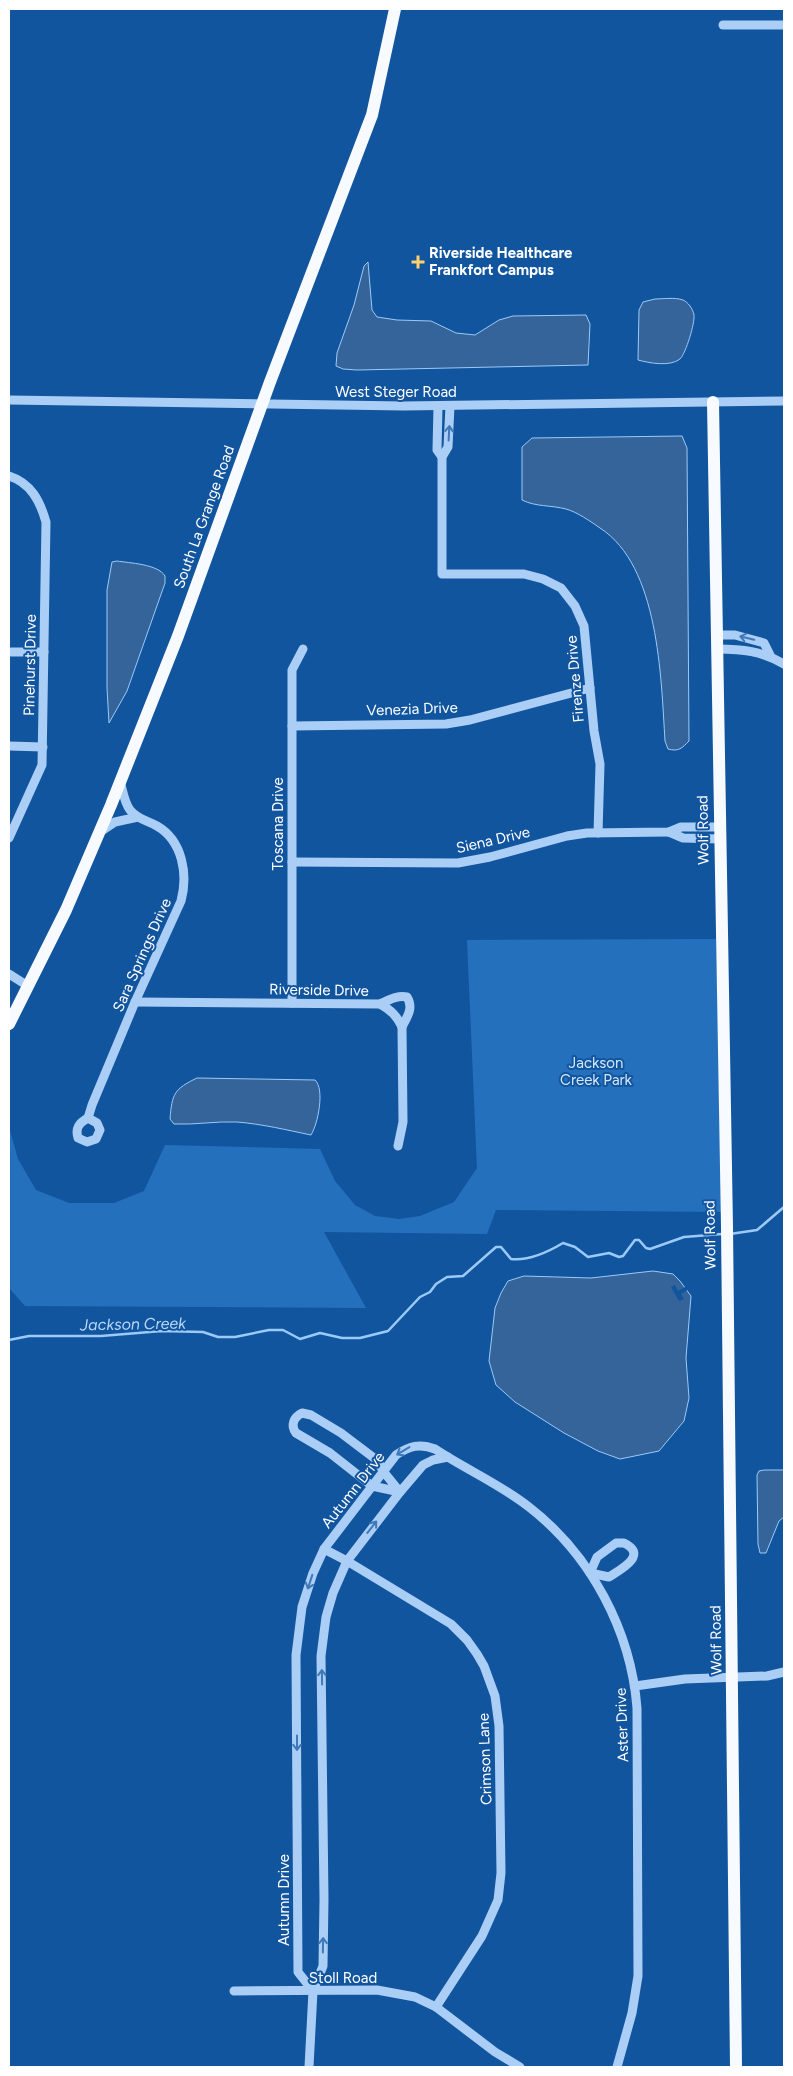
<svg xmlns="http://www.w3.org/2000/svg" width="793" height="2076" viewBox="0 0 793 2076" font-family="Figtree,sans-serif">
<rect width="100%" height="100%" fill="#12559f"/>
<path fill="#2570bd" d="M716 939 723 1212 496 1210 487 1234 324 1232 366 1308 25 1306 9 1288V1127L18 1159 36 1190 69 1203H114L144 1191 165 1145 320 1149 335 1181 355 1205 375 1216 399 1219 420 1216 454 1202 477 1168 467 940Z"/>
<g fill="#34649a" stroke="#9ccaf8">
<path d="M368 262 372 310 377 317 397 320 431 321 456 333 475 335 499 320 513 316 586 315 590 324 588 365 357 370 343 369 336 366 337 353 354 305 364 266Z"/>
<path d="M655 299C663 299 675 297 683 300 688 302 693 309 694 315 695 323 686 353 680 359 670 367 649 363 638 360L639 310 643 302Z"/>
<path d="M682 436 687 448 689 741C682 748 679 752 668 749L665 741C661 677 659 566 600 528 590 521 577 512 566 509 551 505 536 507 522 500V447L532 438Z"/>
<path d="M117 561C129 563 158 564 165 576V583L127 691 109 723 107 688V590L112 562Z"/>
<path d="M197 1078 315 1080C325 1089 318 1124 311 1135 287 1130 262 1124 237 1122 216 1121 195 1125 174 1124L170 1119C172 1094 174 1089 197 1078Z"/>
<path d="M653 1271 673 1274 680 1281 691 1296 686 1358 689 1398 684 1421 659 1451 620 1459 598 1451 564 1433 515 1402 496 1385 489 1361 495 1308 501 1293 508 1281 524 1276 591 1278Z"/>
<path d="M764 1470H784V1517L779 1521 766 1553H760L758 1544 757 1475 759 1471Z"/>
</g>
<path fill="#12559f" d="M675 1285 678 1291 687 1286 689 1289 681 1294 684 1299 679 1301 671 1287Z"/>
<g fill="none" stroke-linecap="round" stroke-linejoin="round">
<g stroke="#9ccaf8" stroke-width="2.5">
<path d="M730 1234 757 1230 784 1207"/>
<path d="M9 1340 29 1336H101L162 1331 203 1332 218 1337H235L269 1330H283L300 1339 320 1333 342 1338H360L388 1331 420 1297 430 1292 436 1284 447 1277 463 1276 496 1247H501L511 1259C528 1261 548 1252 563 1243L575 1247 588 1257 609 1253 619 1257 623 1256 635 1240H639L646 1248 650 1249 684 1237 722 1234"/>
</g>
<g stroke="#aacef5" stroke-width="9">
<path d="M723 25H784"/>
<path d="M9 400 404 406 784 401"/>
<path d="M438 406 437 450 442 457"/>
<path d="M450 406 448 447 442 457V574H524L543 579 561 588 575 606 584 626 594 731 600 764 598 833"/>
<path d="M9 476C31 483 40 501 46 522L42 765 9 838"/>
<path d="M716 635H735L764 643 770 655"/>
<path d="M717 649C743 649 761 651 784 664"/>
<path d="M9 652H44"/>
<path d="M292 726 446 724 470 720 590 688"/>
<path d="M9 746 43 747"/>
<path d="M100 832 115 822 138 817"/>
<path d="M669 832 683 838 720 839"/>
<path d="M292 862 458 863 490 857 567 836 587 833 669 832 681 827H719"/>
<path d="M9 974 28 986"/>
<path d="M135 1002 380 1004C391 1010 397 1016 402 1027L403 1122 398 1146"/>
<path d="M292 1003V670L303 649"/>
<path d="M380 1004C389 1000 397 995 407 997 414 1008 407 1017 402 1027"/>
<path d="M88 1118 97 1123 100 1130 96 1139 87 1142 78 1138C75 1128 79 1123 88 1118L92 1105 135 1002 181 901C188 875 183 841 157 826 148 821 137 819 130 810 124 802 123 791 120 781"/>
<path d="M302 1413 311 1415 341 1433 378 1461 383 1471 400 1492 372 1486 330 1453 296 1433C290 1425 294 1417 302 1413Z"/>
<path d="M616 1543H624C649 1555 620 1570 609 1577L590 1573 597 1557Z"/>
<path d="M324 1549 347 1561 451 1624 467 1640 477 1654 484 1666 495 1696 499 1726 501 1873 498 1900 482 1936 436 2007"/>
<path d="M635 1686 685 1679 767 1676 784 1672"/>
<path d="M234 1991 377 1990 415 1997 436 2007 495 2052 520 2067"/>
<path d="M313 1991 298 1972 296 1655 302 1607 313 1573 324 1549 396 1455C409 1446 420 1443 435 1449 465 1469 500 1484 529 1507 591 1555 631 1631 637 1708L638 1976 632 2013 617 2067"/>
<path d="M309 2067 313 1991 323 1966 324 1899 321 1656 326 1617 333 1593 347 1561 400 1492 423 1465 433 1460 448 1457"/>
</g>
<g stroke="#f7fbff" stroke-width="12">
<path d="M713 402 727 1227 736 2067"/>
<path d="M9 1024 66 910 111 805 178 636 270 382 372 115 395 9"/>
</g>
</g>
<defs><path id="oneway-shaft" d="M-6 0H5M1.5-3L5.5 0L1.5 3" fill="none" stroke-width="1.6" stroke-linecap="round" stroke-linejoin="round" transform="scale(1.25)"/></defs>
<g stroke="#4079b9">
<use href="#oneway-shaft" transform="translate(449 433) rotate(-87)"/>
<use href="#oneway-shaft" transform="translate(747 638) rotate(-166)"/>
<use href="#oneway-shaft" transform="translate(403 1451) rotate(149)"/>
<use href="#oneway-shaft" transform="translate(372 1527) rotate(-52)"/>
<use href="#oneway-shaft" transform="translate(310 1582) rotate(108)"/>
<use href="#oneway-shaft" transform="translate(322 1677) rotate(-91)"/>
<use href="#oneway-shaft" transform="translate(297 1743) rotate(90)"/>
<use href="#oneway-shaft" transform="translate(323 1945) rotate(-89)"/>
</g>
<path fill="#ffd06d" stroke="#12559f" stroke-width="2" d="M415.5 254.5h5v5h5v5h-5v5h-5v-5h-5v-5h5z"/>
<g text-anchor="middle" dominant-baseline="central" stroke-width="4" stroke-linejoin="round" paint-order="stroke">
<g font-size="15" font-weight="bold" fill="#fff" stroke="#12559f" text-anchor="start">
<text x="429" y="253">Riverside Healthcare<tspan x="429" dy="17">Frankfort Campus</tspan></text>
</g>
<g font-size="15" fill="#fff" stroke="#12559f">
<text x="396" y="392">West Steger Road</text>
<text transform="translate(204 517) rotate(-70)">South La Grange Road</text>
<text transform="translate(30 665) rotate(-89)">Pinehurst Drive</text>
<text transform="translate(575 679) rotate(-95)">Firenze Drive</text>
<text transform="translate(412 709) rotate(-2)">Venezia Drive</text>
<text transform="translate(278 824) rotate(-90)">Toscana Drive</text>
<text transform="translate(703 830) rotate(-91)">Wolf Road</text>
<text transform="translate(493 840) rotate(-13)">Siena Drive</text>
<text transform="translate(142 955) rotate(-66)">Sara Springs Drive</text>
<text transform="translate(319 990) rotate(1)">Riverside Drive</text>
<text transform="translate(710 1235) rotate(-91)">Wolf Road</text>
<text transform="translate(353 1490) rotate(-52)">Autumn Drive</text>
<text transform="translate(716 1640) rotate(-91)">Wolf Road</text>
<text transform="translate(622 1725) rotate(-92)">Aster Drive</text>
<text transform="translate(485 1759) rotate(-92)">Crimson Lane</text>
<text transform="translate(284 1900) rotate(-90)">Autumn Drive</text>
<text x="343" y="1978">Stoll Road</text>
</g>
<g font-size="15" fill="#d3e8fe" stroke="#12559f">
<text x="596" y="1063">Jackson<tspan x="596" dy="17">Creek Park</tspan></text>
</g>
<g font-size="16" font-style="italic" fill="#b7d8fb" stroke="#12559f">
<text transform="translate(133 1324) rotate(-1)">Jackson Creek</text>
</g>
</g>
<rect width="793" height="2076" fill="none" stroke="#ffffff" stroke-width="20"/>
</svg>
